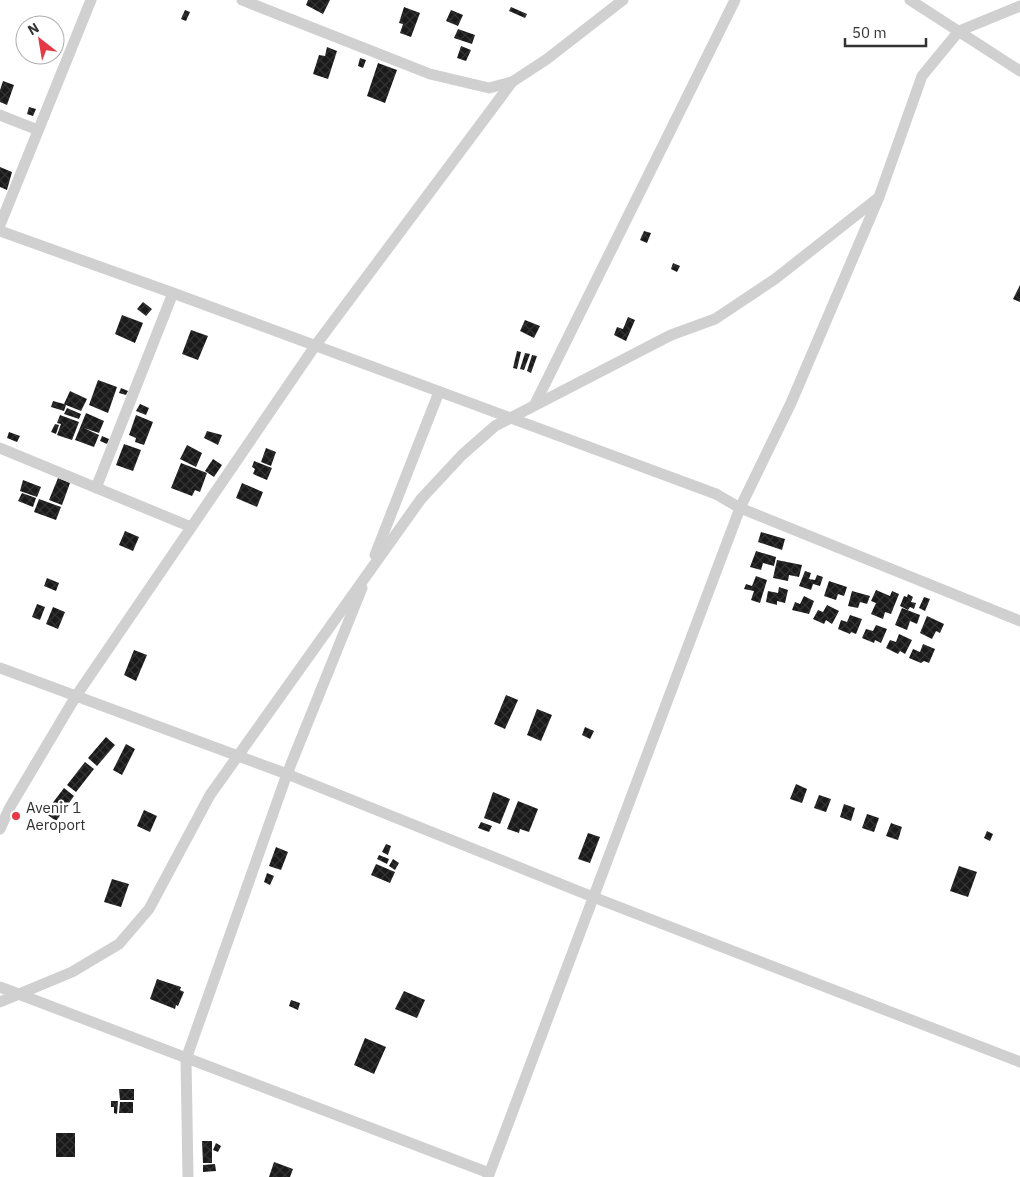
<svg xmlns="http://www.w3.org/2000/svg" width="1020" height="1177" viewBox="0 0 1020 1177" font-family="'IBM Plex Sans',sans-serif">
<defs>
<pattern id="building-cross-hatch" width="8" height="8" patternUnits="userSpaceOnUse" patternTransform="scale(1.25)"><rect width="8" height="8" fill="#1a1a1a"/><path d="M0 0l8 8M0 8l8-8" fill="none" stroke="#333"/></pattern>
</defs>
<rect width="100%" height="100%" fill="#fff"/>
<g fill="url(#building-cross-hatch)">
<path d="M308 0H330L323 14 306 5Z"/>
<path d="M404 7 420 13 411 37 400 33 403 24 399 23Z"/>
<path d="M511 7 527 14 525 18 509 11Z"/>
<path d="M185 10 190 12 186 21 181 19Z"/>
<path d="M451 10 463 15 458 26 446 21Z"/>
<path d="M458 29 475 35 472 44 454 38Z"/>
<path d="M461 46 471 50 466 61 457 58Z"/>
<path d="M327 47 337 51 328 79 313 74 319 55 325 56Z"/>
<path d="M360 58 366 60 363 68 358 66Z"/>
<path d="M378 63 397 70 385 103 367 96Z"/>
<path d="M3 81 14 85 7 105 0 102V90Z"/>
<path d="M29 107 36 109 33 116 27 114Z"/>
<path d="M0 167 12 172 7 190 0 187Z"/>
<path d="M644 231 651 233 647 243 640 240Z"/>
<path d="M673 263 680 266 677 272 671 269Z"/>
<path d="M1020 285V302L1013 299Z"/>
<path d="M143 302 152 309 146 316 137 309Z"/>
<path d="M122 315 143 323 135 343 115 334Z"/>
<path d="M628 317 635 320 626 341 614 335 617 327 623 329Z"/>
<path d="M525 320 540 326 534 338 520 331Z"/>
<path d="M191 330 208 336 198 360 182 354Z"/>
<path d="M517 351 521 352 517 369 513 368Z"/>
<path d="M525 353 530 354 524 370 520 369Z"/>
<path d="M532 355 537 356 531 373 527 371Z"/>
<path d="M98 380 117 387 108 413 89 405Z"/>
<path d="M121 388 128 391 126 395 119 393Z"/>
<path d="M70 391 87 399 81 411 66 405 64 411 51 407 53 401 64 404Z"/>
<path d="M140 404 149 408 146 415 136 411Z"/>
<path d="M67 408 81 414 79 419 64 414Z"/>
<path d="M86 413 104 421 99 433 84 428 99 435 94 447 75 440Z"/>
<path d="M60 415 79 422 72 440 57 435 61 424 57 423Z"/>
<path d="M136 415 153 422 144 445 135 442 136 438 129 435Z"/>
<path d="M55 424 59 425 56 434 51 432Z"/>
<path d="M207 431 222 435 218 445 204 438Z"/>
<path d="M9 432 20 436 17 442 7 438Z"/>
<path d="M102 436 109 439 107 444 100 441Z"/>
<path d="M124 444 141 450 133 471 116 465Z"/>
<path d="M187 445 202 453 196 467 180 459Z"/>
<path d="M266 448 276 452 271 466 261 462Z"/>
<path d="M213 459 222 465 214 477 205 471Z"/>
<path d="M254 461 272 468 267 480 253 474 255 469 252 467Z"/>
<path d="M181 463 207 473 200 492 195 490 192 496 171 488Z"/>
<path d="M58 478 70 483 62 505 49 500Z"/>
<path d="M23 480 41 487 37 497 20 491Z"/>
<path d="M242 483 263 492 257 507 236 498Z"/>
<path d="M22 493 36 498 33 507 18 501Z"/>
<path d="M39 499 61 507 56 520 34 512Z"/>
<path d="M125 531 139 537 133 551 119 545Z"/>
<path d="M761 532 785 539 782 550 758 542Z"/>
<path d="M756 551 776 557 774 566 763 563 761 570 750 567Z"/>
<path d="M777 560 802 565 799 577 789 575 788 581 773 578Z"/>
<path d="M805 571 811 573 809 579 815 580 817 575 823 577 820 586 813 584 811 590 799 586Z"/>
<path d="M756 576 767 580 760 603 751 600 754 591 744 589 746 584 752 586Z"/>
<path d="M47 578 59 583 56 591 44 586Z"/>
<path d="M829 581 847 587 844 596 838 594 836 600 824 596Z"/>
<path d="M779 587 788 590 785 603 777 601V605L766 602 768 591 778 593Z"/>
<path d="M876 590 890 596 892 591 899 594 891 614 885 612 883 619 871 614 876 603 871 601Z"/>
<path d="M852 591 870 596 867 604 860 602 858 608 848 606Z"/>
<path d="M908 594 913 597 911 602 916 603 914 609 910 607 908 610 900 606 904 596 907 597Z"/>
<path d="M804 596 814 601 809 614 792 610 795 602 800 604Z"/>
<path d="M924 597 930 599 925 611 919 608Z"/>
<path d="M37 604 45 607 40 620 32 617Z"/>
<path d="M827 605 839 611 832 624 826 620 824 624 813 619 818 610 823 612Z"/>
<path d="M53 607 65 612 58 629 46 624Z"/>
<path d="M902 608 920 615 917 624 910 621 907 630 895 625Z"/>
<path d="M850 615 862 619 856 634 851 632 850 634 838 629 841 620 847 622Z"/>
<path d="M927 616 944 624 940 633 936 631 932 639 920 633Z"/>
<path d="M876 625 887 629 881 643 875 640 874 643 862 638 866 629 873 631Z"/>
<path d="M899 634 912 640 905 654 900 651 898 654 886 648 890 640 896 642Z"/>
<path d="M923 644 935 649 929 663 924 661 921 663 909 658 913 649 920 652Z"/>
<path d="M134 650 147 655 136 681 124 675Z"/>
<path d="M506 695 518 700 505 729 494 724Z"/>
<path d="M537 709 552 715 541 741 527 735Z"/>
<path d="M585 727 594 731 590 739 582 735Z"/>
<path d="M106 737 115 745 97 766 88 758Z"/>
<path d="M126 744 135 749 122 775 113 770Z"/>
<path d="M85 762 94 769 76 792 67 785Z"/>
<path d="M796 784 807 789 802 803 790 799Z"/>
<path d="M64 788 74 796 56 821 45 813Z"/>
<path d="M493 792 510 799 500 824 484 818Z"/>
<path d="M819 795 831 799 826 812 814 808Z"/>
<path d="M518 801 538 809 529 832 520 829 519 833 507 829Z"/>
<path d="M844 804 855 808 851 821 840 817Z"/>
<path d="M144 810 157 816 150 832 137 826Z"/>
<path d="M867 814 879 818 874 832 862 828Z"/>
<path d="M481 822 492 826 489 832 478 828Z"/>
<path d="M891 823 902 827 898 840 886 836Z"/>
<path d="M987 831 993 834 990 841 984 838Z"/>
<path d="M588 833 600 837 590 863 578 859Z"/>
<path d="M386 844 391 846 388 855 382 852Z"/>
<path d="M276 847 288 852 281 870 269 866Z"/>
<path d="M379 855 389 859 387 864 377 859Z"/>
<path d="M393 859 399 863 395 870 389 866Z"/>
<path d="M376 864 395 872 390 883 371 875Z"/>
<path d="M959 866 977 872 968 897 950 891Z"/>
<path d="M267 873 274 876 270 885 264 882Z"/>
<path d="M112 879 129 884 121 907 104 902Z"/>
<path d="M157 979 181 987 180 990 184 992 178 1006 176 1005 175 1009 150 999Z"/>
<path d="M404 991 425 1000 417 1018 395 1009Z"/>
<path d="M291 1000 300 1003 298 1010 289 1006Z"/>
<path d="M365 1038 386 1047 374 1074 354 1065Z"/>
<path d="M119 1089H134V1100H120Z"/>
<path d="M111 1101H118L117 1114 114 1113V1107H111Z"/>
<path d="M120 1102H133V1113H119Z"/>
<rect x="56" y="1133" width="19" height="24"/>
<path d="M202 1141H212V1163H203Z"/>
<path d="M216 1143 221 1146 218 1152 213 1150Z"/>
<path d="M274 1162 293 1169 290 1177H269Z"/>
<path d="M215 1164 216 1171 203 1172V1165Z"/>
</g>
<g fill="none" stroke-linecap="round" stroke-linejoin="round">
<g stroke="#d0d0d0" stroke-width="11">
<path d="M242 0 430 74 489 88 512 82 547 59 623 0"/>
<path d="M910 0 1020 71"/>
<path d="M0 115 38 130"/>
<path d="M0 225 91 0"/>
<path d="M0 231 173 293 716 494 740 508 1020 621"/>
<path d="M535 404 735 0"/>
<path d="M0 448 191 527"/>
<path d="M96 488 173 293"/>
<path d="M375 555 439 392"/>
<path d="M0 668 287 774 593 897 1020 1062"/>
<path d="M0 829 10 807 76 696 315 346 512 82"/>
<path d="M0 987 489 1173"/>
<path d="M0 1002 72 972 119 944 149 909 210 795 421 499 462 455 495 426 671 335 715 319 775 279 878 198"/>
<path d="M188 1177 186 1059 287 774 362 588"/>
<path d="M488 1177 740 508 791 403 879 197 922 76 959 31 1020 6"/>
</g>
</g>
<circle fill="#e63946" stroke="#fff" stroke-width="2" cx="16" cy="816" r="5"/>
<g text-anchor="middle" dominant-baseline="central" stroke-width="5" stroke-linejoin="round" paint-order="stroke">
<g font-size="15" fill="#333" stroke="#fff" text-anchor="start">
<text x="26" y="807">Avenir 1<tspan x="26" dy="17">Aeroport</tspan></text>
</g>
</g>
<g transform="translate(40 40) rotate(329)"><circle r="24" fill="#ffffff" stroke="#adadad"/>
<path d="M0-4L9 19L0 12L-9 19Z" fill="#e63946"/>
<text y="-8" font-size="14" font-weight="bold" text-anchor="middle" fill="#333333">N</text>
</g>
<path d="M845 38v8h81v-8" fill="none" stroke="#333333" stroke-width="2.5"/>
<text x="852" y="38" font-size="15" fill="#333333" stroke="#ffffff" stroke-width="4" paint-order="stroke">50 m</text>
</svg>
